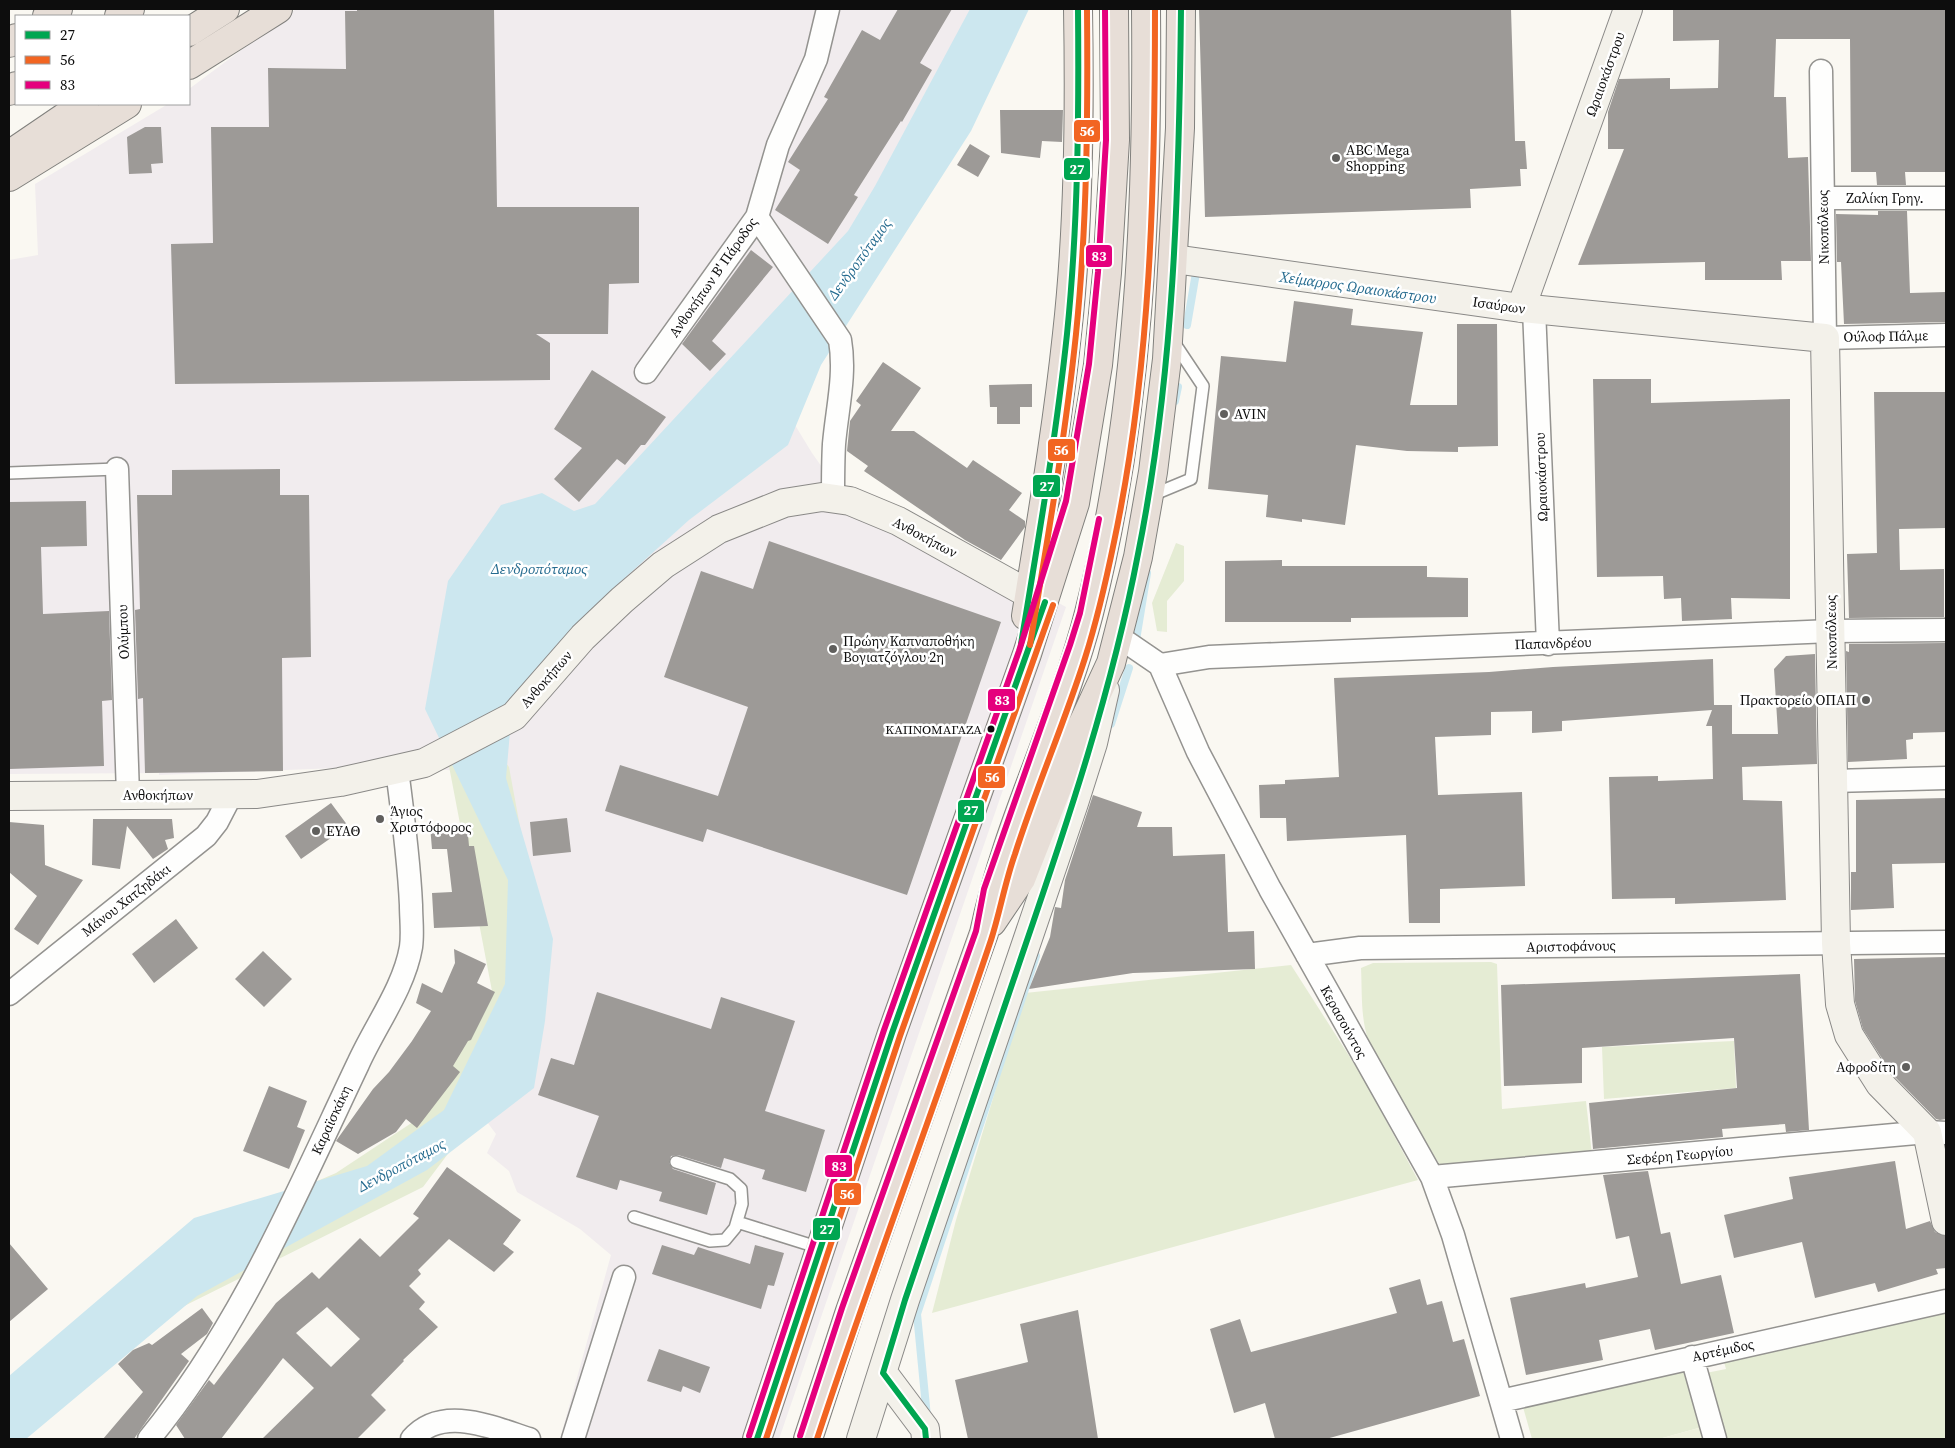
<svg xmlns="http://www.w3.org/2000/svg" width="1955" height="1448" font-family="'Source Serif 4',serif">
	<style>
		.industrial { fill: #f1ecee }
		.green { fill: #e5ecd4 }
		.pitch { fill: #eef1dd }
		.water { fill: #cce7ef }
		.lines { fill: none; stroke-linecap: round; stroke-linejoin: round }
		.stream { stroke: #cce7ef; stroke-width: 8 }
		.building { fill: #9d9a97; fill-rule: evenodd }
		.lane-casing { stroke: #949390; stroke-width: 14 }
		.street-casing { stroke: #949390; stroke-width: 25 }
		.secondary-casing { stroke: #8a8987; stroke-width: 30 }
		.highway-casing { stroke: #81807d; stroke-width: 30 }
		.lane { stroke: #fefefd; stroke-width: 11 }
		.street { stroke: #fefefd; stroke-width: 22 }
		.secondary { stroke: #f3f1ea; stroke-width: 28 }
		.highway { stroke: #e7ded7; stroke-width: 28 }
		.bus-1-casing { stroke: #fff; stroke-width: 10 }
		.bus-2-casing { stroke: #fff; stroke-width: 10 }
		.bus-3-casing { stroke: #fff; stroke-width: 10 }
		.bus-1 { stroke: #00a651; stroke-width: 6 }
		.bus-2 { stroke: #f26522; stroke-width: 6 }
		.bus-3 { stroke: #e5007d; stroke-width: 6 }
		.poi-dot { fill: #605f5d; stroke: #fff; stroke-width: 2 }
		.bus-dot { fill: #0d0d0d; stroke: #fff; stroke-width: 2 }
		.labels { text-anchor: middle; dominant-baseline: central; stroke-width: 5; stroke-linejoin: round; paint-order: stroke }
		.bus-label { font-size: 13px; fill: #0d0d0d; stroke: #fff; text-anchor: end }
		.street-label { font-size: 14px; fill: #0d0d0d; stroke: #fff }
		.poi-label { font-size: 14px; fill: #0d0d0d; stroke: #fff; text-anchor: start }
		.water-label { font-size: 15px; font-style: italic; fill: #256b8f; stroke: #fff }
		.line-badge { stroke: #fff; stroke-width: 2 }
		.badge-label { font-size: 14px; text-anchor: middle; font-weight: bold; fill: #fff }
	</style>
	<rect width="100%" height="100%" fill="#faf8f2"/>
	<path class="industrial" d="M296,9H980L951,99L761,369L812,453L829,477L1066,607L779,1439H560L611,1255L580,1229L517,1192L509,1171L487,1153L496,1134L464,1091L515,998L473,771L364,767L159,775V773L9,774V260L38,255L35,184L168,104H189V89Z"/>
	<path class="green" d="M1176,543L1184,546V581L1167,601V632L1157,631L1152,603Z
		M494,747L509,767L546,968L511,1070L423,1187L162,1317L9,1439L181,1239L336,1173L422,1116L492,991L448,761Z
		M1491,962L1497,964L1502,1109L1586,1101L1592,1155L1442,1168C1420,1132 1373,1069 1365,1028C1361,1009 1362,987 1361,968L1373,963Z
		M1291,965L1362,1076L1418,1180L932,1313L956,1220L1025,993Z
		M1734,1041L1736,1088L1604,1099L1602,1047Z
		M1946,1312V1439H1724L1706,1373L1726,1369L1724,1362Z
		M1682,1368L1702,1427L1659,1439H1532L1523,1407Z"/>
	<path class="pitch" d="M1702,1427L1705,1439H1659Z"/>
	<path class="water" d="M970,9H1029L971,131L821,365L788,445L689,520L608,593L513,697L506,778L553,939L545,1021L534,1088L427,1170L197,1296L26,1439H9V1376L194,1218L367,1166L444,1110L505,984L508,880L425,709L448,581L501,505L542,493L574,511L595,504L848,231L875,186Z"/>
	<g class="lines">
		<path class="stream" d="M1187,325L1197,267
			M1175,401L1178,387
			M1135,646L1147,573
			M1111,724L1129,668
			M927,1417L917,1314L1036,956"/>
	</g>
	<path class="building" d="M357,9H494L497,207H639V283L609,284L608,334H536L550,343V380L175,384L171,244L213,243L211,127H269L268,68L346,69L345,11H357Z
		M898,9H952L920,63L932,70L902,122L901,121L854,195L858,197L828,244L775,210L800,170L788,162L828,99L824,97L862,30L880,40Z
		M1199,9H1511L1515,141H1525L1527,169H1520L1521,186L1470,189L1471,208L1205,217Z
		M1673,9H1946V172H1905L1906,185H1877L1876,172H1851L1850,39H1776L1774,97H1786L1788,158L1808,157L1811,261H1781L1782,280H1705V262L1578,265L1624,149H1608V112L1619,79L1670,78V89L1718,88L1719,40L1673,41Z
		M1000,110H1063L1062,142L1042,141L1040,158L1001,153Z
		M145,127H161L163,163L151,164L152,173L129,174L127,137Z
		M970,144L990,156L978,177L957,165Z
		M1878,211H1907L1910,293L1946,292V322L1844,324L1841,262H1837L1836,214L1878,215Z
		M751,250L773,267L712,341L726,354L710,371L682,344Z
		M1294,301L1353,309L1351,325L1423,332L1410,405H1457V324H1497L1498,446L1458,447V452L1407,451L1356,445L1345,525L1302,519V522L1266,517L1268,495L1208,489L1221,356L1286,362Z
		M883,362L921,388L891,431H914L967,468L973,460L1022,493L1009,510L1025,521V527L1001,560L965,540L864,471L868,466L847,451L850,421L861,405L856,401Z
		M592,370L666,417L645,445H641L625,465L617,459L579,502L554,479L582,448L554,429Z
		M1593,379H1651V403L1790,399V599L1731,598L1732,619L1682,621L1681,598L1664,599L1663,576L1597,577Z
		M1032,384V407H1020V424H997V407H990L989,385Z
		M1874,392H1946V528L1899,529L1900,570L1944,569V617L1849,618L1847,554L1877,553Z
		M280,469V495H309L311,657L282,658L283,771L145,773L143,698L138,699L135,610L140,609L137,495H172V470Z
		M86,501L87,546L41,547L43,614L109,611L112,700L102,701L104,766L9,769V502Z
		M769,541L1001,622L907,895L707,829L703,842L605,811L620,765L718,796L748,707L664,677L701,571L753,589Z
		M1282,560V566H1427V577L1468,578V617L1351,618V622H1225V561Z
		M1945,643L1946,732L1913,733V739L1906,740L1907,759L1848,762L1846,651L1849,652V644Z
		M1815,654L1817,764L1742,767L1743,800L1782,801L1786,900L1675,904V898L1612,899L1609,777L1658,776V781L1713,779L1712,726H1706L1712,710L1562,721V731L1532,733V711L1491,712V735L1435,737L1438,795L1522,792L1525,886L1440,889V923H1409L1406,835L1287,841L1286,818H1260L1259,785L1285,784V780L1339,777L1334,678L1489,672L1553,667L1713,659L1714,705H1732V734H1778L1774,669L1786,656Z
		M1093,795L1142,812L1137,827H1172L1173,856L1225,854L1228,932L1254,931L1255,969L1133,973L1029,989L1050,937L1055,907L1061,908L1065,880Z
		M1946,798V863L1892,864L1894,908L1851,910V872H1856V800Z
		M331,803L348,826L301,859L285,836Z
		M567,818L571,852L533,856L530,822Z
		M93,819H172L174,838L165,840L168,849L153,859L127,826L120,869L92,865Z
		M9,822L44,825L45,865L83,880L38,945L14,929L37,896L9,872Z
		M467,824L469,846H474L488,926L434,928L432,893L452,892L447,849H432L430,826Z
		M176,919L198,948L154,983L132,954Z
		M454,949L486,964L477,983L495,992L471,1040L468,1041L453,1066L460,1072L417,1128L406,1119L396,1132L358,1154L336,1141L373,1089L389,1072L412,1041L431,1011L416,1003L422,983L442,993L455,963Z
		M263,951L292,979L264,1007L235,979Z
		M1946,957V1119L1940,1120L1936,1119L1892,1074L1863,1029L1855,1001L1854,959Z
		M1800,974L1809,1130L1786,1132L1785,1124L1722,1129L1723,1137L1593,1149L1589,1103L1737,1088L1734,1038L1582,1048V1083L1504,1086L1501,985Z
		M597,992L711,1029L721,997L795,1021L765,1111L825,1130L806,1192L762,1179L765,1170L724,1158L721,1168L678,1155L671,1156L669,1163L673,1169L716,1183L707,1215L659,1201L662,1192L620,1180L617,1190L576,1177L599,1116L538,1095L551,1058L574,1065Z
		M269,1086L307,1101L297,1127L305,1130L289,1169L243,1151Z
		M1895,1161L1906,1229L1930,1221L1935,1232L1946,1236V1268L1936,1269L1938,1274L1878,1292L1875,1283L1815,1298L1802,1242L1734,1258L1724,1215L1793,1199L1789,1177Z
		M447,1167L521,1220L503,1244L514,1252L494,1272L449,1239L418,1270L421,1274L409,1286L425,1302L419,1309L438,1327L403,1360L404,1361L371,1395L386,1410L357,1439H262L314,1388L283,1358L221,1439H185L176,1425L209,1380L214,1385L276,1303L312,1272L319,1279L360,1238L380,1257L419,1218L413,1214ZM327,1307L360,1339L331,1367L296,1333Z
		M1648,1171L1661,1234L1670,1232L1681,1284L1721,1275L1734,1333L1655,1350L1650,1329L1599,1340L1603,1360L1526,1375L1510,1298L1585,1283L1586,1288L1638,1277L1629,1236L1616,1239L1603,1175Z
		M9,1243L48,1289L9,1322Z
		M662,1245L694,1255L698,1247L750,1264L755,1245L784,1253L774,1286L768,1285L761,1309L652,1274Z
		M1420,1279L1427,1305L1442,1301L1453,1342L1464,1339L1480,1396L1326,1439H1275L1265,1403L1234,1413L1210,1329L1240,1319L1251,1352L1397,1313L1389,1288Z
		M202,1308L213,1323L207,1334L181,1354L189,1361L136,1436L134,1439H103L143,1392L118,1364L133,1350L149,1343L152,1345Z
		M1078,1310L1098,1439H968L955,1380L1028,1362L1020,1324Z
		M659,1349L710,1367L700,1393L683,1386L681,1392L647,1381Z"/>
	<g class="lines">
		<defs>
			<path id="lane" d="M9,473L117,469
				M1150,496L1191,479L1203,386L1173,341
				M634,1217L710,1241L725,1240L735,1228L742,1204L741,1189L730,1179L676,1162
				M737,1222L820,1248"/>
			<path id="street" d="M1821,71L1825,338L1946,335
				M1823,198H1946
				M757,217L840,340C846,375 837,409 834,444C833,462 833,480 833,498
				M1534,309L1548,644
				M646,372L757,217L778,145L816,59L828,9
				M117,469L128,795
				M1119,637L1160,665L1198,752L1270,889L1432,1177L1453,1235L1512,1439
				M1160,665L1209,657L1831,631L1946,630
				M1833,781L1946,778
				M1307,955L1360,948L1946,942
				M9,994L206,836L217,822L231,795
				M1432,1177L1927,1132L1946,1133
				M1692,1357L1715,1439
				M1501,1401L1946,1301
				M149,1439C240,1329 297,1192 358,1064C375,1026 404,988 411,947C413,933 411,919 411,905C409,860 403,815 397,770
				M412,1439C442,1404 494,1428 529,1439
				M573,1439L624,1277"/>
			<path id="secondary" d="M1174,259L1521,308L1825,338L1836,943L1840,1004L1849,1035L1880,1084L1927,1132L1946,1221
				M1521,308L1628,9
				M9,796L257,794L340,782L424,763L514,716L583,637L622,600L663,565L719,529L784,503L822,497L850,501L898,521L1029,594
				M883,1373L925,1429L926,1439
				M861,1439L905,1300L1074,803L1093,743L1105,690"/>
			<path id="highway" d="M47,16L58,9
				M119,16L130,9
				M189,32L225,9
				M9,43L16,38
				M189,65L278,9
				M9,91L16,86
				M9,155L84,104
				M9,177L127,104
				M1026,616C1041,522 1057,429 1067,334C1079,227 1080,117 1078,9
				M992,922L1021,879L1080,730L1111,663L1138,557L1153,472L1167,359L1180,128L1181,9
				M757,1439L892,1033L1027,654L1075,503L1098,365L1107,273L1115,140L1114,9
				M808,1439L850,1311L984,933C1007,823 1061,722 1089,613C1139,416 1148,210 1146,9"/>
		</defs>
		<use href="#lane" class="lane-casing"/>
		<use href="#street" class="street-casing"/>
		<use href="#secondary" class="secondary-casing"/>
		<use href="#highway" class="highway-casing"/>
		<use href="#lane" class="lane"/>
		<use href="#street" class="street"/>
		<use href="#secondary" class="secondary"/>
		<use href="#highway" class="highway"/>
		<defs>
			<path id="bus-1" d="M1021,644C1038,541 1056,438 1067,334C1078,226 1079,117 1078,9
				M757,1439L892,1033L1045,602
				M926,1439L925,1429L883,1373L905,1300C944,1184 984,1068 1023,952C1068,821 1112,690 1138,554C1174,375 1179,191 1181,9"/>
			<path id="bus-2" d="M1030,645C1047,542 1065,439 1076,334C1087,226 1088,118 1087,9
				M766,1439L900,1036L1053,605
				M817,1439C872,1272 935,1107 991,940C1000,912 1005,882 1015,854C1036,788 1064,724 1085,658C1097,620 1106,581 1114,542C1151,367 1155,187 1155,9"/>
			<path id="bus-3" d="M749,1436L884,1030L1019,651L1066,501L1089,364L1098,272L1106,140L1105,9
				M800,1436L842,1308L976,931L984,889L1070,645L1080,613L1099,519"/>
		</defs>
		<use href="#bus-1" class="bus-1-casing"/>
		<use href="#bus-2" class="bus-2-casing"/>
		<use href="#bus-3" class="bus-3-casing"/>
		<use href="#bus-1" class="bus-1"/>
		<use href="#bus-2" class="bus-2"/>
		<use href="#bus-3" class="bus-3"/>
	</g>
	<g class="poi-dot">
		<circle cx="1336" cy="158" r="5"/>
		<circle cx="1224" cy="414" r="5"/>
		<circle cx="833" cy="649" r="5"/>
		<circle cx="1866" cy="700" r="5"/>
		<circle cx="380" cy="819" r="5"/>
		<circle cx="316" cy="831" r="5"/>
		<circle cx="1906" cy="1067" r="5"/>
	</g>
	<circle class="bus-dot" cx="991" cy="729" r="4.5"/>
	<g class="labels">
		<g class="bus-label">
			<text x="982" y="729">ΚΑΠΝΟΜΑΓΑΖΑ</text>
		</g>
		<g class="street-label">
			<text transform="translate(1605 74) rotate(-70)">Ωραιοκάστρου</text>
			<text x="1885" y="198">Ζαλίκη Γρηγ.</text>
			<text transform="translate(1823 227) rotate(-91)">Νικοπόλεως</text>
			<text transform="translate(713 277) rotate(-55)">Ανθοκήπων Β' Πάροδος</text>
			<text transform="translate(1499 305) rotate(8)">Ισαύρων</text>
			<text transform="translate(1886 336) rotate(-1)">Ούλοφ Πάλμε</text>
			<text transform="translate(1541 477) rotate(-92)">Ωραιοκάστρου</text>
			<text transform="translate(925 537) rotate(28)">Ανθοκήπων</text>
			<text transform="translate(123 632) rotate(-92)">Ολύμπου</text>
			<text transform="translate(1831 632) rotate(-91)">Νικοπόλεως</text>
			<text transform="translate(1553 643) rotate(-2)">Παπανδρέου</text>
			<text transform="translate(546 679) rotate(-49)">Ανθοκήπων</text>
			<text x="158" y="795">Ανθοκήπων</text>
			<text transform="translate(126 900) rotate(-38)">Μάνου Χατζηδάκι</text>
			<text transform="translate(1571 946) rotate(-1)">Αριστοφάνoυς</text>
			<text transform="translate(1344 1022) rotate(61)">Κερασούντος</text>
			<text transform="translate(331 1120) rotate(-65)">Καραϊσκάκη</text>
			<text transform="translate(1680 1155) rotate(-5)">Σεφέρη Γεωργίου</text>
			<text transform="translate(1723 1350) rotate(-12)">Αρτέμιδος</text>
		</g>
		<g class="poi-label">
			<text x="1346" y="150">ABC Mega<tspan x="1346" dy="16">Shopping</tspan></text>
			<text x="1234" y="414">AVIN</text>
			<text x="843" y="641">Πρώην Καπναποθήκη<tspan x="843" dy="16">Βογιατζόγλου 2η</tspan></text>
			<text x="1856" y="700" text-anchor="end">Πρακτορείο ΟΠΑΠ</text>
			<text x="390" y="811">Άγιος<tspan x="390" dy="16">Χριστόφορος</tspan></text>
			<text x="326" y="831">ΕΥΑΘ</text>
			<text x="1896" y="1067" text-anchor="end">Αφροδίτη</text>
		</g>
		<g class="water-label">
			<text transform="translate(859 259) rotate(-54)">Δενδροπόταμος</text>
			<text transform="translate(1358 287) rotate(8)">Χείμαρρος Ωραιοκάστρου</text>
			<text x="539" y="568">Δενδροπόταμος</text>
			<text transform="translate(401 1165) rotate(-28)">Δενδροπόταμος</text>
		</g>
	</g>
	<g class="line-badge">
		<rect x="1073" y="119" width="28" height="24" rx="5" fill="#f26522"/>
		<rect x="1063" y="157" width="28" height="24" rx="5" fill="#00a651"/>
		<rect x="1085" y="244" width="28" height="24" rx="5" fill="#e5007d"/>
		<rect x="1047" y="438" width="29" height="24" rx="5" fill="#f26522"/>
		<rect x="1032" y="474" width="29" height="24" rx="5" fill="#00a651"/>
		<rect x="987" y="688" width="29" height="24" rx="5" fill="#e5007d"/>
		<rect x="977" y="765" width="29" height="24" rx="5" fill="#f26522"/>
		<rect x="957" y="799" width="28" height="24" rx="5" fill="#00a651"/>
		<rect x="824" y="1154" width="29" height="24" rx="5" fill="#e5007d"/>
		<rect x="833" y="1182" width="29" height="24" rx="5" fill="#f26522"/>
		<rect x="812" y="1217" width="29" height="24" rx="5" fill="#00a651"/>
	</g>
	<g class="badge-label">
		<text x="1087" y="136">56</text>
		<text x="1077" y="174">27</text>
		<text x="1099" y="261">83</text>
		<text x="1061" y="455">56</text>
		<text x="1047" y="491">27</text>
		<text x="1002" y="705">83</text>
		<text x="992" y="782">56</text>
		<text x="971" y="815">27</text>
		<text x="839" y="1171">83</text>
		<text x="847" y="1199">56</text>
		<text x="827" y="1234">27</text>
	</g>
	<rect width="1955" height="1448" fill="none" stroke="#0d0d0d" stroke-width="20"/>
	<rect x="15" y="15" width="175" height="90" fill="#ffffff" stroke="#9e9e9e"/>
	<rect x="25" y="31" width="25" height="8" fill="#00a651" stroke="#9e9e9e"/>
	<text x="60" y="40" font-size="15" fill="#0d0d0d">27</text>
	<rect x="25" y="56" width="25" height="8" fill="#f26522" stroke="#9e9e9e"/>
	<text x="60" y="65" font-size="15" fill="#0d0d0d">56</text>
	<rect x="25" y="81" width="25" height="8" fill="#e5007d" stroke="#9e9e9e"/>
	<text x="60" y="90" font-size="15" fill="#0d0d0d">83</text>
</svg>
